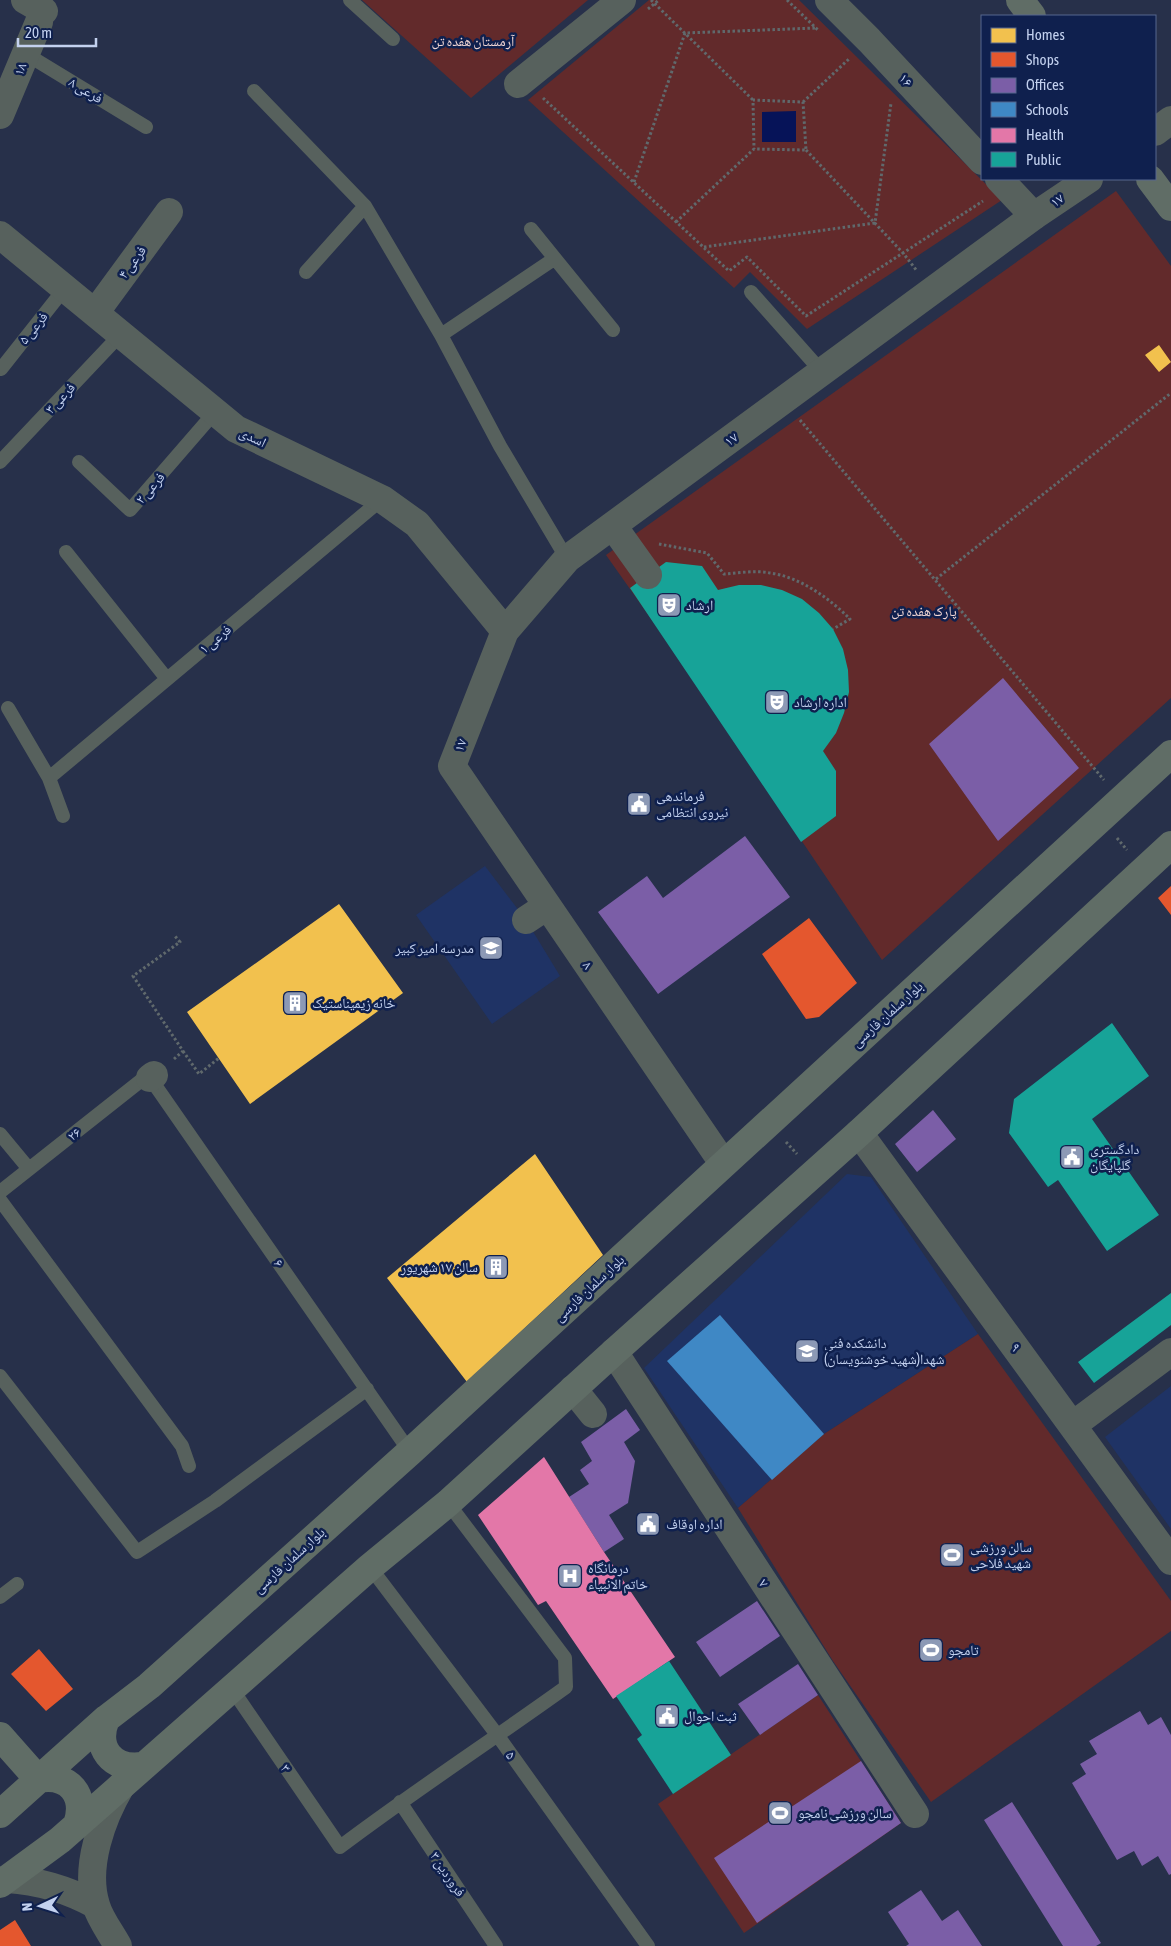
<svg xmlns="http://www.w3.org/2000/svg" width="1171" height="1946" font-family="'Asap Condensed','Noto Naskh Arabic',sans-serif">
	<style>
		.built { fill: #1f3365 }
		.green { fill: #622a2b }
		.water { fill: #061358 }
		.homes { fill: #f2c14e }
		.shops { fill: #e4572e }
		.offices { fill: #7b5ea7 }
		.schools { fill: #3f88c5 }
		.health { fill: #e377a8 }
		.public { fill: #17a398 }
		.lines { fill: none; stroke-linecap: round; stroke-linejoin: round }
		.path { stroke: #60696c; stroke-width: 3; stroke-dasharray: 2.5 2.5; stroke-linecap: butt }
		.service { stroke: #57615d; stroke-width: 14 }
		.minor { stroke: #57615d; stroke-width: 28 }
		.tertiary { stroke: #57615d; stroke-width: 28 }
		.secondary { stroke: #606d66; stroke-width: 28 }
		.labels { text-anchor: middle; dominant-baseline: central; stroke-width: 5; stroke-linejoin: round; paint-order: stroke }
		.park-label { font-size: 14px; fill: #f2d6d3; stroke: #0f204e }
		.street-label { font-size: 14px; fill: #c3d1ef; stroke: #0f204e }
		.poi-label { font-size: 14px; fill: #c3d1ef; stroke: #0f204e; text-anchor: start }
	</style>
	<rect width="100%" height="100%" fill="#27304a"/>
	<path class="built" d="M485,866L526,920L560,976L492,1024L416,915Z
		M847,1174L871,1177L978,1334L824,1434L738,1508L644,1368Z
		M1171,1386V1529L1105,1437Z"/>
	<path class="green" d="M362,0H588L471,98Z
		M649,0H799L1002,200L807,329L750,272L734,288L528,100Z
		M1116,191L1171,266V698L882,960L671,647L606,555Z
		M978,1334L1171,1601V1631L931,1802L833,1661L738,1508L824,1434Z
		M818,1695L901,1823L744,1933L658,1804Z"/>
	<path class="water" d="M796,111V142H762V112Z"/>
	<path class="homes" d="M1159,345L1171,362L1159,372L1145,355Z
		M339,904L403,993L250,1104L187,1012Z
		M535,1154L603,1255L467,1382L387,1278Z"/>
	<path class="shops" d="M1171,886V915L1158,898Z
		M809,918L857,983L819,1017L806,1019L762,954Z
		M39,1649L73,1689L46,1711L11,1674Z
		M15,1920L31,1946H0V1930Z"/>
	<path class="offices" d="M1003,678L1079,768L998,841L929,744Z
		M745,836L790,897L658,994L598,912L647,876L663,898Z
		M933,1110L956,1139L917,1172L895,1144Z
		M626,1409L640,1430L624,1442L635,1461L628,1503L609,1515L624,1539L604,1552L569,1497L589,1484L580,1470L592,1461L581,1442Z
		M757,1601L780,1636L720,1677L696,1642Z
		M798,1664L818,1695L760,1735L738,1704Z
		M1140,1711L1148,1725L1161,1717L1171,1735V1874L1169,1875L1158,1856L1142,1866L1134,1851L1117,1860L1072,1783L1086,1774L1080,1764L1097,1754L1089,1741Z
		M861,1761L901,1823L757,1923L714,1858Z
		M1012,1802L1101,1943L1096,1946H1063L984,1820Z
		M921,1890L942,1921L958,1910L982,1946H906L909,1944L888,1912Z"/>
	<path class="schools" d="M720,1315L824,1434L772,1480L667,1361Z"/>
	<path class="health" d="M544,1457L604,1552L675,1657L613,1699L546,1601L538,1605L478,1515Z"/>
	<path class="public" d="M666,562L702,566L718,590L739,585H761L782,590L802,599L819,613L833,629L843,649L848,670L849,692L844,713L836,733L823,751L836,771V816L801,842L630,588Z
		M1112,1023L1149,1076L1092,1119L1159,1215L1107,1251L1058,1180L1048,1187L1009,1133L1014,1099Z
		M1171,1293V1325L1094,1383L1078,1362Z
		M669,1661L731,1755L673,1794L637,1739L642,1735L616,1696Z"/>
	<g class="lines">
		<path class="path" d="M651,0L753,100
			M787,0L819,31
			M648,9L659,0
			M543,98L729,271L747,257L806,316L983,201
			M803,102L850,58
			M806,150L903,253L917,271
			M634,182L685,33L816,28
			M676,222L754,149L806,150L803,102L753,100L754,149
			M704,247L875,223L891,103
			M800,420L1104,780
			M659,544L707,553L724,574C739,573 756,570 770,573C800,577 829,598 850,619L833,629
			M936,579L1171,393
			M1117,838L1127,850
			M183,1051L199,1074L219,1058
			M174,1059L183,1051L133,976L180,942L174,935
			M786,1142L797,1154"/>
		<path class="service" d="M350,0L393,39
			M26,54L146,127
			M254,91L365,206L441,335L500,446L567,559
			M531,229L613,330
			M306,272L365,206
			M751,292L822,372
			M441,335L554,259
			M1,369L65,288
			M0,462L121,334
			M79,462L130,510L215,412
			M66,552L167,679
			M8,708L49,778L63,816
			M49,778L382,499
			M0,1134L29,1169
			M0,1192L148,1075L410,1452
			M0,1200L182,1446L189,1466
			M0,1376L137,1552L215,1501L367,1389
			M370,1567L498,1736L648,1946
			M0,1597L17,1584
			M232,1689L340,1847C414,1791 491,1741 566,1687L565,1658L448,1503
			M400,1802L496,1946"/>
		<path class="minor" d="M25,0L44,11
			M829,0L869,40L982,161
			M518,84L622,0
			M0,115L39,22
			M1155,132L1171,120
			M999,179L1034,216
			M0,235L236,429L382,499L417,524L505,631
			M95,313L169,212
			M613,526L648,575
			M526,920L547,906
			M150,1078L154,1075
			M859,1133L1171,1561
			M723,1163L452,766L505,631L567,559L1034,216L1089,179
			M614,1352L915,1814
			M573,1389L593,1414
			M1073,1425L1171,1352"/>
		<path class="tertiary" d="M7,1879C40,1881 67,1889 96,1905
			M118,1946C111,1933 100,1919 96,1905C84,1867 102,1818 121,1786"/>
		<path class="secondary" d="M1020,0L1032,16
			M1150,179L1171,207
			M106,1719C94,1748 112,1770 142,1766
			M0,1736L38,1779C69,1773 87,1795 77,1825
			M0,1814L106,1719L149,1686L410,1452L1171,754
			M0,1884L60,1840L370,1567L448,1503L614,1352L859,1133L1171,845"/>
	</g>
	<defs>
		<symbol id="theatre-square" viewBox="-11 -11 22 22"><rect x="-9" y="-9" width="18" height="18" rx="4" fill="#8c99b5" stroke="#0f204e"/><path d="M-5-5.5Q0-4 5-5.5V0Q5 5 0 6Q-5 5-5 0ZM-3.3-2.5H-1v1.5H-3.3ZM1-2.5H3.3v1.5H1ZM-2.8 1Q0 5.5 2.8 1Z" fill="#fff"/></symbol>
		<symbol id="civic-square" viewBox="-11 -11 22 22"><rect x="-9" y="-9" width="18" height="18" rx="4" fill="#8c99b5" stroke="#0f204e"/><path d="M-.6-6.5H3V-4.5H.6V-3L4-1V1h2V6H-6V1h2V-1L-.6-3ZM-1.2 2.5V6h2.4V2.5Z" fill="#fff"/></symbol>
		<symbol id="school-square" viewBox="-11 -11 22 22"><rect x="-9" y="-9" width="18" height="18" rx="4" fill="#8c99b5" stroke="#0f204e"/><path d="M0-5L7-2L0 1L-7-2ZM-4 1L0 2.5L4 1V4Q0 6-4 4Z" fill="#fff"/></symbol>
		<symbol id="building-square" viewBox="-11 -11 22 22"><rect x="-9" y="-9" width="18" height="18" rx="4" fill="#8c99b5" stroke="#0f204e"/><path d="M-4-6H4V6H1V3H-1V6H-4ZM-2.5-4.3h1.7v1.8h-1.7ZM.8-4.3h1.7v1.8H.8ZM-2.5-1h1.7V.8h-1.7ZM.8-1h1.7V.8H.8Z" fill="#fff"/></symbol>
		<symbol id="university-square" viewBox="-11 -11 22 22"><rect x="-9" y="-9" width="18" height="18" rx="4" fill="#8c99b5" stroke="#0f204e"/><path d="M0-5L7-2L0 1L-7-2ZM-4 1L0 2.5L4 1V4Q0 6-4 4Z" fill="#fff"/></symbol>
		<symbol id="stadium-square" viewBox="-11 -11 22 22"><rect x="-9" y="-9" width="18" height="18" rx="4" fill="#8c99b5" stroke="#0f204e"/><path d="M0-5a6.5 5 0 1 0 0 10a6.5 5 0 1 0 0-10ZM-3.5-1.8h7v3.6h-7Z" fill="#fff"/></symbol>
		<symbol id="hospital-square" viewBox="-11 -11 22 22"><rect x="-9" y="-9" width="18" height="18" rx="4" fill="#8c99b5" stroke="#0f204e"/><path d="M-5-5h3v3.5h4V-5h3V5h-3V1.5h-4V5h-3Z" fill="#fff"/></symbol>
	</defs>
	<g fill-rule="evenodd">
		<use href="#theatre-square" x="655" y="591" width="28" height="28"/>
		<use href="#theatre-square" x="763" y="688" width="28" height="28"/>
		<use href="#civic-square" x="625" y="790" width="28" height="28"/>
		<use href="#school-square" x="477" y="934" width="28" height="28"/>
		<use href="#building-square" x="281" y="989" width="28" height="28"/>
		<use href="#civic-square" x="1058" y="1143" width="28" height="28"/>
		<use href="#building-square" x="482" y="1253" width="28" height="28"/>
		<use href="#university-square" x="793" y="1337" width="28" height="28"/>
		<use href="#civic-square" x="634" y="1510" width="28" height="28"/>
		<use href="#stadium-square" x="938" y="1541" width="28" height="28"/>
		<use href="#hospital-square" x="556" y="1562" width="28" height="28"/>
		<use href="#stadium-square" x="917" y="1636" width="28" height="28"/>
		<use href="#civic-square" x="653" y="1702" width="28" height="28"/>
		<use href="#stadium-square" x="766" y="1799" width="28" height="28"/>
	</g>
	<g class="labels">
		<g class="park-label">
			<text x="473" y="41">آرمستان هفده تن</text>
			<text x="924" y="611">پارک هفده تن</text>
		</g>
		<g class="street-label">
			<text transform="translate(20 69) rotate(-67)">۱۸</text>
			<text transform="translate(906 80) rotate(47)">۱۶</text>
			<text transform="translate(86 90) rotate(31)">فرعی ۸</text>
			<text transform="translate(1057 200) rotate(-35)">۱۷</text>
			<text transform="translate(132 262) rotate(-54)">فرعی ۴</text>
			<text transform="translate(33 328) rotate(-51)">فرعی ۵</text>
			<text transform="translate(60 398) rotate(-47)">فرعی ۳</text>
			<text transform="translate(253 437) rotate(26)">اسدی</text>
			<text transform="translate(731 439) rotate(-36)">۱۷</text>
			<text transform="translate(150 488) rotate(-49)">فرعی ۲</text>
			<text transform="translate(215 639) rotate(-40)">فرعی ۱</text>
			<text transform="translate(460 745) rotate(-69)">۱۷</text>
			<text transform="translate(588 965) rotate(56)">۸</text>
			<text transform="translate(887 1014) rotate(-42)">بلوار سلمان فارسی</text>
			<text transform="translate(74 1134) rotate(-38)">۲۶</text>
			<text transform="translate(279 1263) rotate(55)">۶</text>
			<text transform="translate(589 1288) rotate(-43)">بلوار سلمان فارسی</text>
			<text transform="translate(1016 1347) rotate(54)">۹</text>
			<text transform="translate(289 1560) rotate(-42)">بلوار سلمان فارسی</text>
			<text transform="translate(764 1583) rotate(57)">۷</text>
			<text transform="translate(511 1755) rotate(54)">۵</text>
			<text transform="translate(286 1768) rotate(56)">۳</text>
			<text transform="translate(448 1874) rotate(56)">فروردین ۳</text>
		</g>
		<g class="poi-label">
			<text x="686" y="605">ارشاد</text>
			<text x="794" y="702">اداره ارشاد</text>
			<text x="656" y="796">فرماندهی<tspan x="656" dy="16">نیروی انتظامی</tspan></text>
			<text x="474" y="948" text-anchor="end">مدرسه امیر کبیر</text>
			<text x="312" y="1003">خانه زیمیناستیک</text>
			<text x="1090" y="1149">دادگستری<tspan x="1090" dy="16">گلپایگان</tspan></text>
			<text x="478" y="1267" text-anchor="end">سالن ۱۷ شهریور</text>
			<text x="824" y="1343">دانشکده فنی<tspan x="824" dy="16">شهدا(شهید خوشنویسان)</tspan></text>
			<text x="666" y="1524">اداره اوقاف</text>
			<text x="970" y="1547">سالن ورزشی<tspan x="970" dy="16">شهید فلاحی</tspan></text>
			<text x="588" y="1568">درمانگاه<tspan x="588" dy="16">خاتم الانبیاء</tspan></text>
			<text x="948" y="1650">تامجو</text>
			<text x="684" y="1716">ثبت احوال</text>
			<text x="798" y="1813">سالن ورزشی نامجو</text>
		</g>
	</g>
	<rect x="981" y="15" width="175" height="165" fill="#0f204e" stroke="#57678e"/>
	<rect x="991" y="28" width="25" height="15" fill="#f2c14e" stroke="#57678e"/>
	<text x="1026" y="40" font-size="15" fill="#c3d1ef">Homes</text>
	<rect x="991" y="52" width="25" height="15" fill="#e4572e" stroke="#57678e"/>
	<text x="1026" y="65" font-size="15" fill="#c3d1ef">Shops</text>
	<rect x="991" y="78" width="25" height="15" fill="#7b5ea7" stroke="#57678e"/>
	<text x="1026" y="90" font-size="15" fill="#c3d1ef">Offices</text>
	<rect x="991" y="102" width="25" height="15" fill="#3f88c5" stroke="#57678e"/>
	<text x="1026" y="115" font-size="15" fill="#c3d1ef">Schools</text>
	<rect x="991" y="128" width="25" height="15" fill="#e377a8" stroke="#57678e"/>
	<text x="1026" y="140" font-size="15" fill="#c3d1ef">Health</text>
	<rect x="991" y="152" width="25" height="15" fill="#17a398" stroke="#57678e"/>
	<text x="1026" y="165" font-size="15" fill="#c3d1ef">Public</text>
	<g transform="translate(40 1906) rotate(266)" stroke="#0f204e" stroke-width="4" paint-order="stroke">
	<path d="M0-4L9 19L0 12L-9 19Z" fill="#c3d1ef"/>
	<text y="-8" font-size="14" font-weight="bold" text-anchor="middle" fill="#c3d1ef">N</text>
	</g>
	<path d="M18 38v8h78v-8" fill="none" stroke="#c3d1ef" stroke-width="2.5"/>
	<text x="25" y="38" font-size="15" fill="#c3d1ef" stroke="#0f204e" stroke-width="4" paint-order="stroke">20 m</text>
</svg>
